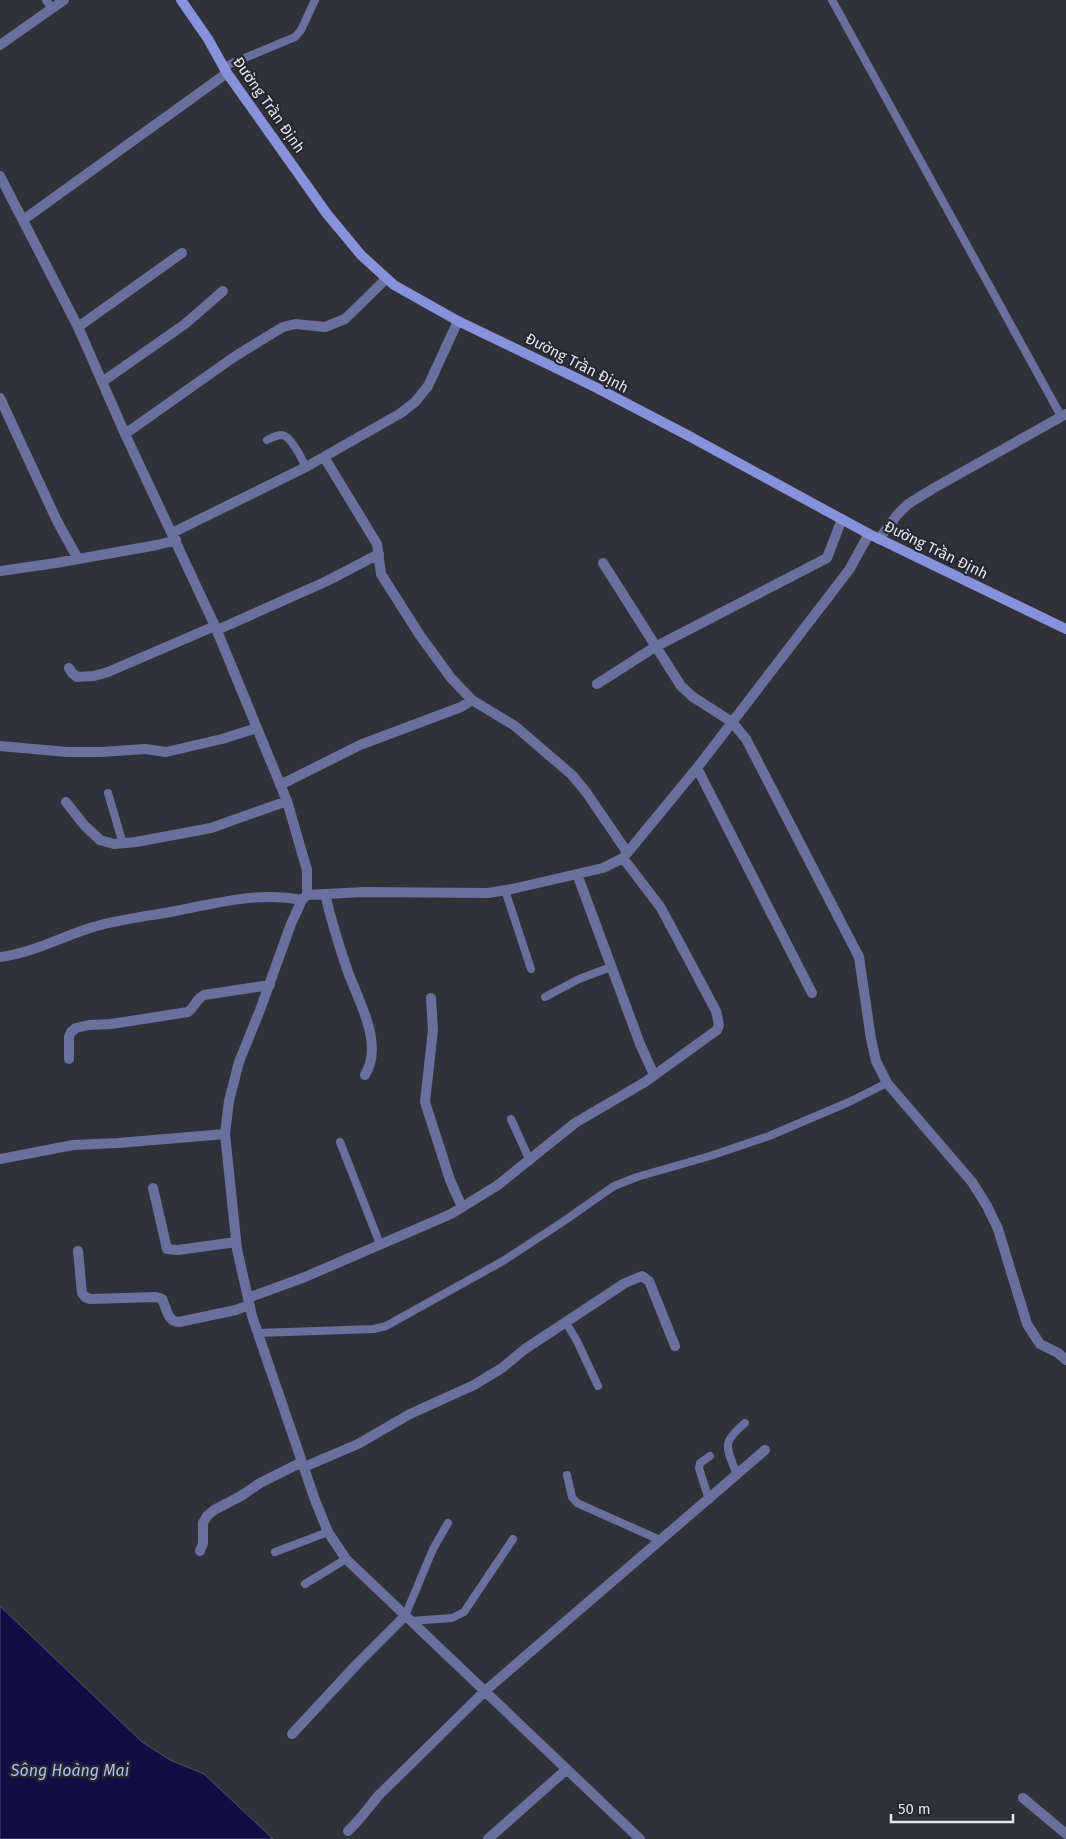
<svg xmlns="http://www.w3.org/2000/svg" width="1066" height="1839" font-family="'Fira Sans',sans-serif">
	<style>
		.water { fill: #120d45; stroke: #514e76 }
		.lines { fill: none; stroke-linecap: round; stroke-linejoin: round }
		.service { stroke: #6a709e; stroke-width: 8 }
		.minor { stroke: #6a709e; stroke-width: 10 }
		.secondary { stroke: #8891db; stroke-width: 10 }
		.labels { text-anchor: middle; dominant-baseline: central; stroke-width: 4.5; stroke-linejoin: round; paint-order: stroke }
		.street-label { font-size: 15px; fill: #e3e4e8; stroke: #27282f }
		.water-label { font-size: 16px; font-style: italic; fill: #b3bbf2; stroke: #27282f }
	</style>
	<rect width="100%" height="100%" fill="#313239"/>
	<path class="water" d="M0,1606L142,1742L170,1760L204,1774L273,1839H0Z"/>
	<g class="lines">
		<path class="service" d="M46,0L52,9
			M832,0L1061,416
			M223,67L295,37L301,30L315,0
			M267,440C271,438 277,435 282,435C291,436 302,459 306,467
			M108,793L123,844
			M505,890L531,969
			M545,997L579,979L611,967
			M511,1119L530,1161
			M340,1142L380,1244
			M566,1323L576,1339L598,1386
			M258,1333L374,1329L386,1326L503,1261L564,1221L614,1186L637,1177L710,1156L769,1136L849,1102L887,1083
			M567,1475L572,1497L577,1503L660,1540
			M737,1475C727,1447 720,1444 745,1423
			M709,1500L699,1468L700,1463L710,1456
			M275,1552L328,1532
			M305,1584L346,1559
			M405,1616L433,1549L448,1523
			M411,1621L452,1618L464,1612L513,1539"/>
		<path class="minor" d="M0,45L64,0
			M0,176L78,327L125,434L215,626L287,801L307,870V895L302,900L291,924L260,1010L239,1062L229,1101L225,1134L237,1249L252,1316L315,1500L328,1532L346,1559L640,1839
			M23,220L227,73
			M78,327L182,253
			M102,382L185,324L223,291
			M0,398L57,521L78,559
			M125,434L234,357L273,333L283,327L295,324L325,327L345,319L386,279
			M324,457L377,544L381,574L419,634L451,678L472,700L515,726L572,775L586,792L627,852
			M172,533L306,467L401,413L415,402L428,386L458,321
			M879,539L897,515L908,504L934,488L1066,414
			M603,563L681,686L693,697L732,722L746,739L859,957L871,1039L876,1061L887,1083L972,1182L987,1206L998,1229L1027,1324L1040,1344L1058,1353L1066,1360
			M0,571L56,563L157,545L176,540
			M217,630L325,582L379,554
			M69,668L72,673L77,677L94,676L108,672L215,626
			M597,684L655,647L827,558L842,519
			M0,746L67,752H101L145,749L166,752L222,739L257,728
			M697,768L812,993
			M280,785L360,745L461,707L472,700
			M66,802L84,825L100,840L114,844L136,842L211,828L287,801
			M577,874L640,1044L654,1075
			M325,894C331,920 339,946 348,972C359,1002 384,1044 365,1075
			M307,895L364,892L488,893L512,889L603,868L623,858L697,768L849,570L869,534
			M0,957C31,953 57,939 87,929C114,920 142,917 170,912C214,904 257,891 302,900
			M431,998L433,1030L425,1102L450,1180L462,1207
			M69,1059V1037L71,1032L76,1028L89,1025L111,1024L188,1012C195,1007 196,999 204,995L270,985
			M0,1159L73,1145L118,1143L225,1134
			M153,1188L167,1249L178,1250L236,1242
			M78,1251L82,1293L85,1297L90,1299L156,1297L162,1299C167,1308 167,1322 179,1322L236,1310L249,1305
			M248,1298L305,1277L451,1214L498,1185L575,1123L645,1082L717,1030L719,1025L716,1011L661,908L623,858
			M304,1467L358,1444L410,1414L474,1385L502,1368L525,1349L625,1283L642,1276L649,1281L675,1346
			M200,1551L203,1543V1523L207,1516L214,1510L241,1496L260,1483L302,1462
			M292,1734L358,1663L405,1616
			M1023,1798L1066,1834
			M348,1831C360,1820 368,1808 379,1795L485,1691L765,1450
			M488,1839L567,1769"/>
		<path class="secondary" d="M181,0L208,39L227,73L327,214L361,255L394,285L458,321L593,386L689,436L869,534L1066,629"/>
	</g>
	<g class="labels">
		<g class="street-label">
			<text transform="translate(269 105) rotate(55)">Đường Trần Định</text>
			<text transform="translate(577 363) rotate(27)">Đường Trần Định</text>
			<text transform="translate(936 550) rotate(26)">Đường Trần Định</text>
		</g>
		<g class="water-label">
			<text x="70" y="1770">Sông Hoàng Mai</text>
		</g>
	</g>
	<path d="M891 1814v8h122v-8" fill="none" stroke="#e3e4e8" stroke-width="2.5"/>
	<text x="898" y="1814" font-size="15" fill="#e3e4e8" stroke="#27282f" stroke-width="4" paint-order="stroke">50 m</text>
</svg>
